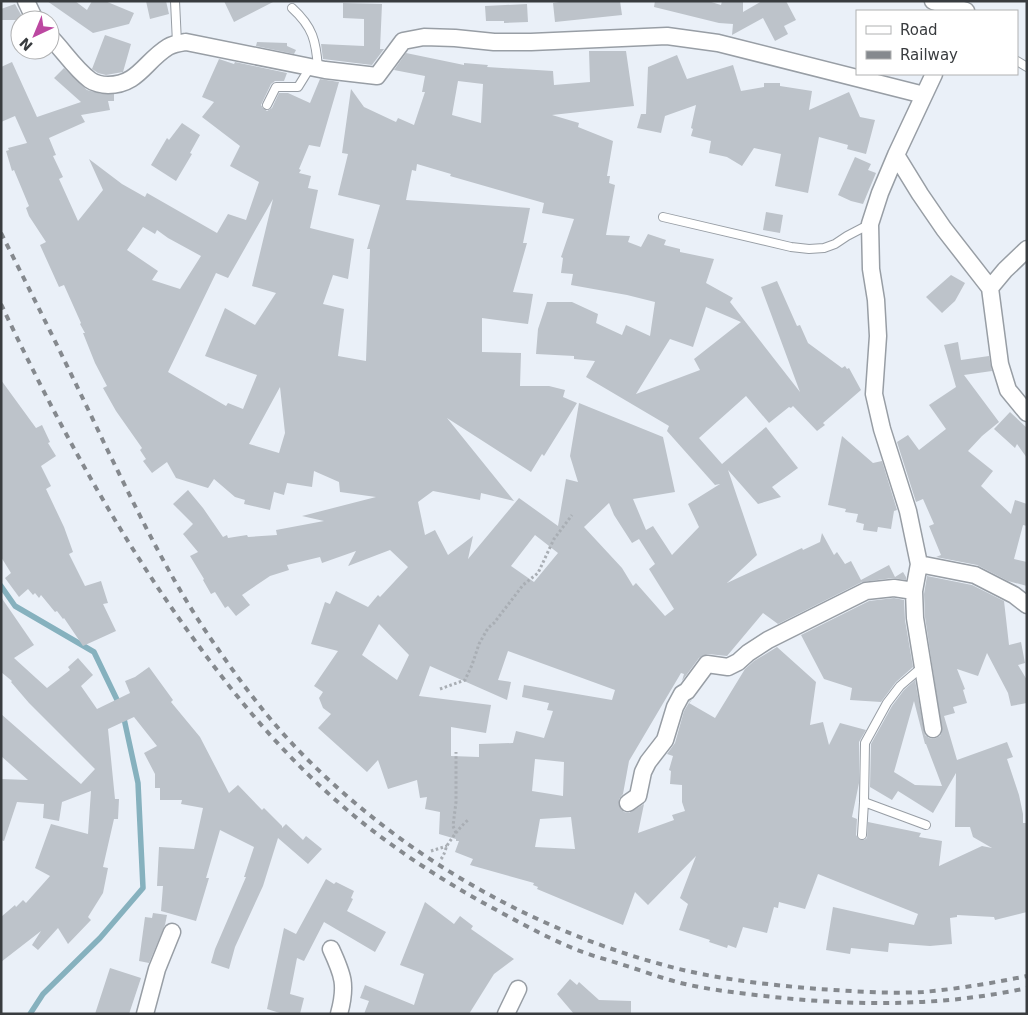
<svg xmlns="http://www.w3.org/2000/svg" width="1028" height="1015" font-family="'DejaVu Sans',sans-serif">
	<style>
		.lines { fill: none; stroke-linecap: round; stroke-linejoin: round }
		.stream { stroke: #86b1be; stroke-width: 5.5 }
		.building { fill: #bdc3ca; fill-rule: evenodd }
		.lane-casing { stroke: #989ea5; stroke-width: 10 }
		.street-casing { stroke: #989ea5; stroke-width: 19 }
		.path { stroke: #a9aeb4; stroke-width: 3; stroke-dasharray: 2.5 2.5; stroke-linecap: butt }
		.lane { stroke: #fff; stroke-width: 8 }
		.street { stroke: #fff; stroke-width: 16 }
		.rail { stroke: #85898e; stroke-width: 4; stroke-dasharray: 6 6; stroke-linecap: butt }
	</style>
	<rect width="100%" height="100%" fill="#eaf0f8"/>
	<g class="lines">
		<path class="stream" d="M1,586L15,606L94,652L120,706
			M30,1014L43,994L100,938L143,888L138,783L123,714"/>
	</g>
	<path class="building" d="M47,1H75L87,10L92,1H105L134,13L129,24L93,33Z
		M146,1H166L169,14L150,19Z
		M224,1H275L234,22Z
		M565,1H620L622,15L555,22L553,3Z
		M655,1H708L721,5L722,1H743V12L762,1H786L796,20L784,26L788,34L775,41L763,18L732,35L733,24L719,23L654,7Z
		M343,3L382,4L380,49H384L372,65L323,59L321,44L364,46V19L343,18Z
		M15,4L24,20H1V9Z
		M527,4L528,22L504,23V21H486L485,6Z
		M105,35L131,44L123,72L106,75L98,73L92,69Z
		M257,42L287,43V46L296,50L294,54L256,46Z
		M589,51H626L634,106L552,115L579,123L578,127L613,141L607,176H610L609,183L615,185L606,235L630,236L628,242L641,247L648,234L666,240L664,245L680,249V252L714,259L706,283L733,298L730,302L800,392L761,287L777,281L797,326L800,325L808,343L842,368L845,366L847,369L849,368L861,390L823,423L825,425L817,431L793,406L791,408L789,407L769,423L746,396L699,438L722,464L766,427L798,468L772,487L781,497L758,504L728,470L757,555L727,583L802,548L803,550L820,542L822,533L834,555L837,552L845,564L851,561L861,580L889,565L895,577L903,572L906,577V580L893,578L862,582L778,624L763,613L727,656L708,654L699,658L682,681L684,674L681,673L629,761L623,794L619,799L620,808L624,812L629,813L644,804L638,833L674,820L672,815L685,811L682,802V785L670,784L671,771L669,770L673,756L667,754L675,743L684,711L690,701L692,700L689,703L715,718L745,669L754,661L777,647L816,682L810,725L823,722L829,745L840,723L866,730L859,742V783L852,817L857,819L856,835L859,839L864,840L867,838L868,822L921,833L919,837L942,841L939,866L982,846L992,848L973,837L970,827H955L956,773L933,813L898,791L892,800L870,787L871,744L892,706L904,690L915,680L925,735L929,738L934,739L940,736L942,732L925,617L924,594L927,576L972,585L1004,601L1009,645L1021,642L1025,663L1018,665L1027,680V703L1011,706L1008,693L987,653L978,676L957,669L965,689L963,690L967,703L953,707L955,713L944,716L957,760L1007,742L1013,757L1007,759L1019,795L1023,814V823H1027V912L995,920L994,917L957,915V917L950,918L952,944L930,946L889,943L888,952L851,948L850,954L826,950L833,907L914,925L918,914L818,874L805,909L779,902L778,908L774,907L767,933L743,927L736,948L728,945L727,948L709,942L710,940L679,930L688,904L680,898L696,856L648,905L635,892L623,925L537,889L538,887L533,885L534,883L470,865L473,859L455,852L459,841H456V839L439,834L440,812L425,809L427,797L420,798L417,780L388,789L378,760L367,772L318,728L331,714L323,708L319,698L323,692L314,686L338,651L311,644L325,602L330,604L336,591L368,607L378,595L380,597L408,567L390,550L348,566L356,551L322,563L320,557L287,565L289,570L270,576L242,595L250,605L236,616L228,606L225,608L215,592L211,594L203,580L204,579L190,556L198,552L183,534L193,524L173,504L188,490L203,508L223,537L227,535L228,538L247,535L248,537L277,535L276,530L324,521L302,516L376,497L340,492L339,482L314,471L312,487L287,483L284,495L274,492L270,510L244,504L245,500L235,497L214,479L208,488L176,478L167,462L152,473L143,461L146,459L140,450L142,448L116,411L103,388L107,386L95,363L83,333H85L80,324L81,323L64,285L59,287L40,245L46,242L29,216L26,208L29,206L14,170L12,171L6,151L9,150L8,148L27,143L15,116L1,122V67L12,62L37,117L81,102L54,78L64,68L87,90L102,94H114V101H108L110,110L81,115L85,122L49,138L56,155L53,156L63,177L59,179L78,221L103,190L89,159L122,184L145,197L147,193L217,233L228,214L246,220L259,182L230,166L240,146L202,117L214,102L202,97L219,59L234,64L235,62L287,73L284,81H275L271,84L261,105L263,108L267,111L272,108L279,93H288L310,103L320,79L339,82L320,147L309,145L299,169L301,170L299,173L311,176L308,188L318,190L310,228L354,239L348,279L333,275L323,304L344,309L338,356L366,361L370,249H367L380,205L338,195L348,154L342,153L351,89L364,107L396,122L398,118L414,125L425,92H422L425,76L394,70L406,53L464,65V63L488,65L487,67L553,71L554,85L590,82ZM458,81L483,84L481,123L452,115ZM417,164L451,174L450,176L544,203L542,213L574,219L561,257L563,258L561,273L573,274L571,285L627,295L655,302L650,336L626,325L622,335L596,323L598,314L572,302H547L538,329L536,354L574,356V359L595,361L586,377L669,426L667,431L715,485L720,484L688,504L699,527L672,555L653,526L646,530L633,499L675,492L663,437L579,403L570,456L578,482L566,479L558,526L519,498L468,559L473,536L448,555L435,530L425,535L418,502L433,491L480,500L481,493L514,501L447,418L531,472L542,454L544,456L577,403L563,397L565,390L549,386H520L521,353L482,352V318L528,324L533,294L513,292L527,243H523L530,208L406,200L412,170L416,171ZM273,199L252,286L276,293L255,325L225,308L205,356L257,375L243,409L228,403L226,406L168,372L216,273L228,278ZM143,227L155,234L157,230L168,238L201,256L180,289L152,280L158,271L127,250ZM706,307L741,322L694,359L700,370L636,394L670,339L693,347ZM280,387L285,433L279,453L249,444ZM609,503L614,515L632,543L639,539L655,564L649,569L674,609L665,616L636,583L633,586L622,568L584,527ZM535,535L558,553L534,582L511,566ZM379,624L409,655L397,680L362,655ZM508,651L615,690L612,700L524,685L522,697L549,703L547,710L553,711L544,738L516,731L513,743L479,744V757L451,756V727L486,733L491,705L419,696L430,666L507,700L511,682L498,680ZM914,701L925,744H926L942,786L915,785L894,772ZM535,759L564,762L563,796L532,791ZM571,817L575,849L535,847L540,819Z
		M677,55L687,79L733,65L741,91L764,87V83H780V86L812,91L809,110L849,92L860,117L875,120L866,154L847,149L848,145L819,137L808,193L775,186L781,154L754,148L742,166L727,157L709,153L711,141L691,136L693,129L691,128L696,105L665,116L661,133L637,128L641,114H646L648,67Z
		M182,123L200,135L190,153L192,154L176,181L151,165L167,138L169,140Z
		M855,157L871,164L868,170L876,173L863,204L851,201L838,195Z
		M766,212L783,215L780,233L763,230Z
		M951,275L965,283L955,301L942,313L926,297Z
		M958,342L961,360L989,356L992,371L964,375L999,422L982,436L968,451L993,471L981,486L1011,514L1015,500L1027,504V526L1023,525L1014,559L1027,562V586L1008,581L977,565L936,557L941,555L929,526L934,524L923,499L916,502L897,442L908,435L919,450L946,429L929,405L956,387L944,345Z
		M1,380L36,428L42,425L50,442L48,443L56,456L41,466L51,486L46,489L64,527L73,552L69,554L85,586L101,581L108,603L103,604L116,631L83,646L64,618L63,619L57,611L55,612L41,595L39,598L35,593L33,595L28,589L19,597L5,578L11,573L1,557Z
		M1010,412L1027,428V458L1017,444L1015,448L994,429Z
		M842,436L873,463L882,461L897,510L894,511L891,529L878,527L877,532L863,530L864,524L856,522L858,514L845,512L846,509L828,505Z
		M1,597L34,645L14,658L47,688L70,670L68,667L78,658L93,675L81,686L97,709L130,693L125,681L135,677L149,667L173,700L171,702L200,737L229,793L238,785L262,810L264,808L282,826V828L286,824L303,840L306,836L322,849L308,864L278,838L263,886L235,947L229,969L211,963L215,949L246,877H244L254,847L220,830L206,878H209L196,921L161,911L163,886H157L159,847L194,849L203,808L181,804L182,800H160V788H155V774L144,753L157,746L134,717L108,729L115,799H119L118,819H114L103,867L108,868L103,893L88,917L91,920L68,944L58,928L38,950L32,945L41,931L1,962V917L15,905L16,907L23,900L26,903L50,876L35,868L51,824L88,834L91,791L62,802L59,821L43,818L44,804L17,802L4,841L1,840V779L28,780L1,756V714L81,784L95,769L29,703L11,682L12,681L1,672Z
		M894,598L904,600L905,620L913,667L896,682L881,702L850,700L852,688L824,679L801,635L869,601Z
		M326,879L334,884L336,882L354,891L351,898L353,899L347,911L386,932L375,952L324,922L304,961L297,958L290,994L304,998L300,1014H283L267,1009L284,928L296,934Z
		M425,902L454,924L460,916L473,926L471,929L514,959L494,974L469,1014H364L369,1001L360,998L365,985L414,1005L424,974L400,965Z
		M153,913L167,915L165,925L149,963L139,961L145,917L152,918Z
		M110,968L141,978L129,1014H95Z
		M570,979L577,985L579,982L599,1000L631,1001V1014H574L557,994Z"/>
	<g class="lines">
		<defs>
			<path id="lane" d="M175,1L177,43
				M292,8C313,27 316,41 318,68
				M1017,61L1027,67
				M267,105L276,87H298L311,66
				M663,217L791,247L809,249L824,248L835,244L847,236L870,224
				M864,802L926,825
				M862,835L864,802L865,743L887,703L900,686L922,667"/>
			<path id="street" d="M26,1L35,20
				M933,1L966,11
				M50,37C64,51 74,68 90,80C94,83 102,85 108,85C138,85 145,61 168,47C173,44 180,43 186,42L325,70L377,76L403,41L424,37L455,38L494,42H531L667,36L718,43L924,95
				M896,155L920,194L944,229L990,288L1000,364L1008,390L1027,413
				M990,288L1005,270L1027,249
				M919,564L975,575L1014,595L1027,605
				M933,729L915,618L914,591L919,564L908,511L882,429L874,394L878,336L876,300L871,269L870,224L880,193L896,155L934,74
				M628,803L638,796L643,772L648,762L665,740L675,707L682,694L687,691L707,664L728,667L738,662L748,653L768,640L866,591L894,588L914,591
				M331,949C343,975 347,985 339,1014
				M145,1014L157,969L172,932
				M506,1014L518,989"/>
		</defs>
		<use href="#lane" class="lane-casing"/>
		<use href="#street" class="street-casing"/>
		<path class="path" d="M440,689L465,680L472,665L479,644L488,628L494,623L523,585L538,573L554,539L572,515
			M456,833L453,826L456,802V752
			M431,851L447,846
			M441,859C445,854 445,849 448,844C454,835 460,827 468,820"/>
		<use href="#lane" class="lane"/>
		<use href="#street" class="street"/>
		<path class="rail" d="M1,233C37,304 72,375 106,447C140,516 173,586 218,649C244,687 273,725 306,758C408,860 539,934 679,969C724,980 772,985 818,989C852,991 889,994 923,992C957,989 993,983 1027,976
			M1,304C58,425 121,541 201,649C240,702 281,751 330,795C382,842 440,880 502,913C526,926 550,939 575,949C589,955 605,959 620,964C641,970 663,979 685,984C711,990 738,993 765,996C851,1006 941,1007 1027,988"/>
	</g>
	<rect width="1028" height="1015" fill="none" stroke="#393c3f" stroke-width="5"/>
	<rect x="856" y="10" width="162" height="65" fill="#ffffff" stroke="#b0b1b2"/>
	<rect x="866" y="26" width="25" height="8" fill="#ffffff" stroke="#b0b1b2"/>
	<text x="900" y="35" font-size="15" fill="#393c3f">Road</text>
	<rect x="866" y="51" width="25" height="8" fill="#85898e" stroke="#b0b1b2"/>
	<text x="900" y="60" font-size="15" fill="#393c3f">Railway</text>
	<g transform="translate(35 35) rotate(224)"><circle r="24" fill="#ffffff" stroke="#b0b1b2"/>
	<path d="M0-4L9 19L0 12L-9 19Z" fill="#bc48a1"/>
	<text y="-8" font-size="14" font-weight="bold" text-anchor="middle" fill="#393c3f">N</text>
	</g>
</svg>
